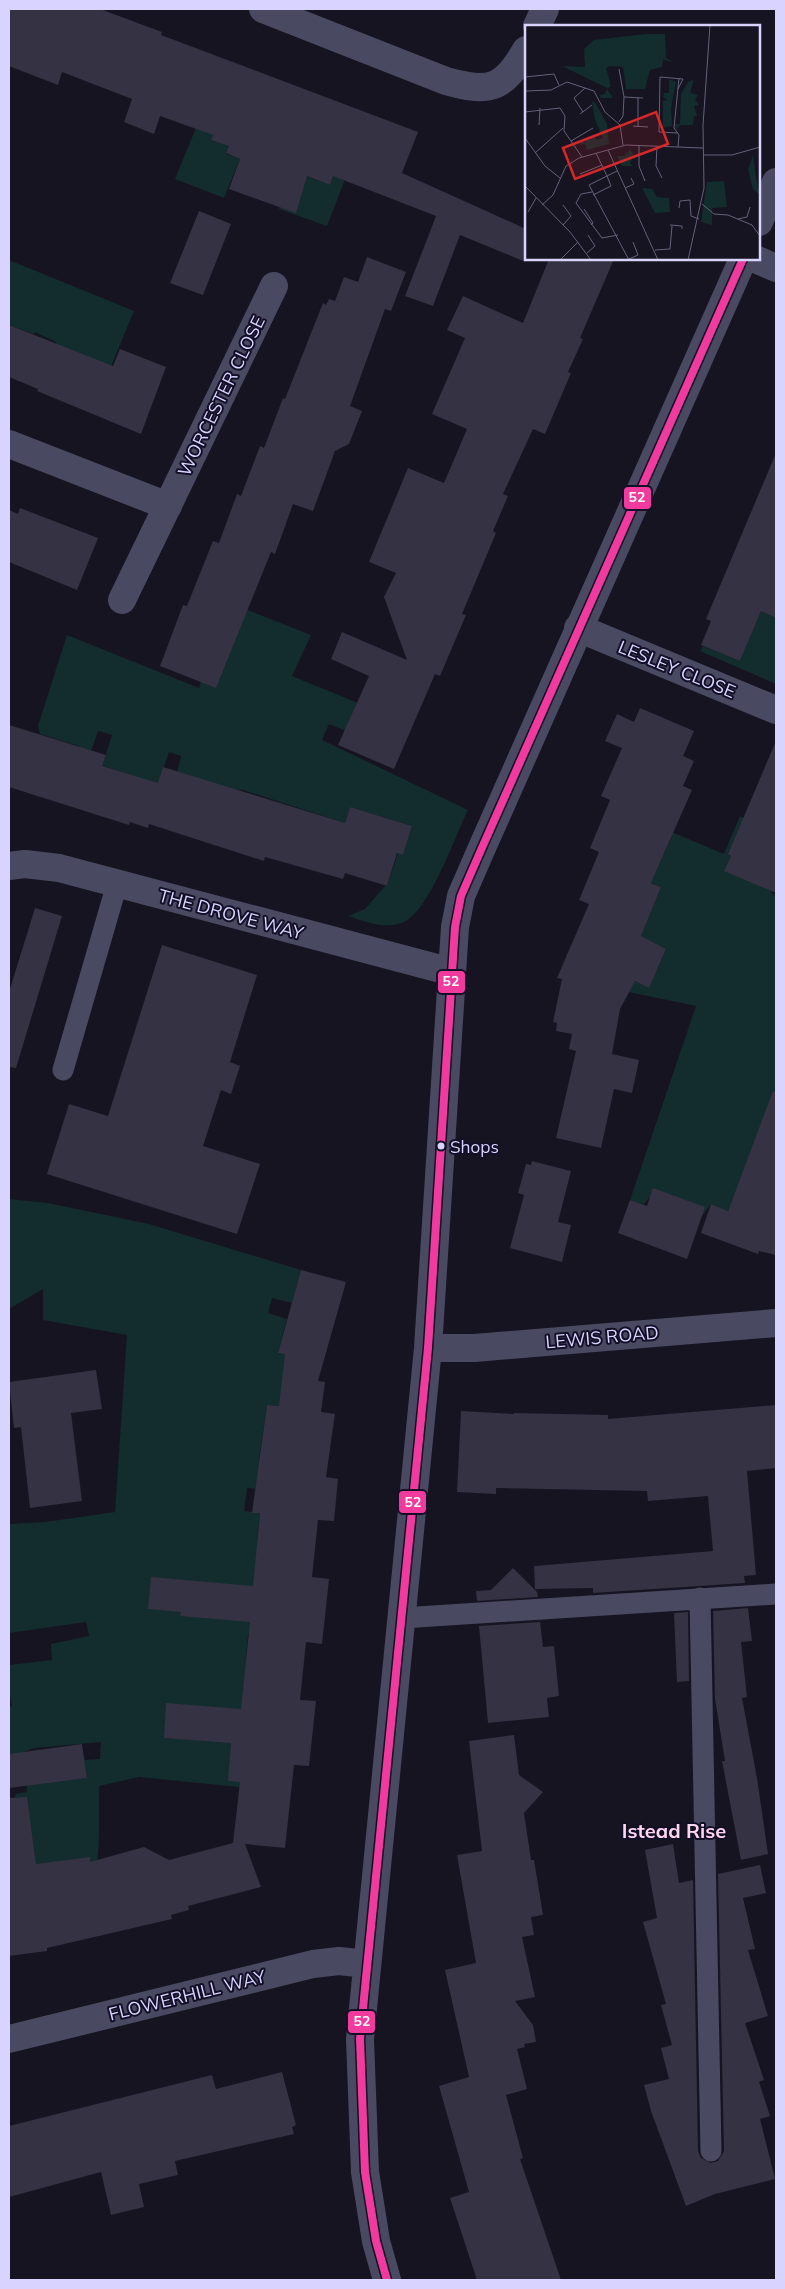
<svg xmlns="http://www.w3.org/2000/svg" width="785" height="2289" font-family="Mulish,sans-serif">
	<style>
		.green { fill: #132c2d }
		.building { fill: #343243 }
		.lines { fill: none; stroke-linecap: round; stroke-linejoin: round }
		.lane { stroke: #4a4962; stroke-width: 21 }
		.street { stroke: #4a4962; stroke-width: 28 }
		.bus-1-casing { stroke: #130f26; stroke-width: 11 }
		.bus-1 { stroke: #f13a9d; stroke-width: 8 }
		.bus-dot { fill: #d9d4ff; stroke: #130f26; stroke-width: 2 }
		.labels { text-anchor: middle; dominant-baseline: central; stroke-width: 4; stroke-linejoin: round; paint-order: stroke }
		.bus-label { font-size: 17px; fill: #d9d4ff; stroke: #130f26; text-anchor: start }
		.street-label { font-size: 18px; fill: #d9d4ff; stroke: #130f26 }
		.quarter-label { font-size: 20px; font-weight: bold; fill: #ffd6f0; stroke: #130f26 }
		.inset-road { fill: none; stroke: #64617a; stroke-width: 1 }
		.view { fill: #d62828; fill-opacity: 0.15; stroke: #d62828; stroke-width: 2.5 }
		.inset-edge { fill: none; stroke: #d9d4ff; stroke-width: 2.5 }
		.line-badge { stroke: #130f26; stroke-width: 2 }
		.badge-label { font-size: 14px; text-anchor: middle; font-weight: bold; fill: #fff }
	</style>
	<rect width="100%" height="100%" fill="#161421"/>
	<path class="green" d="M196,128L213,135L211,140L229,146L226,154L240,159L224,198L175,179Z
		M337,165L349,169L327,226L279,209L293,171L330,185Z
		M9,260L134,311L110,369L55,347L56,342L35,332L34,334L9,325Z
		M225,601L311,635L292,676L363,705L346,731L329,724L322,740L468,810C455,836 430,910 404,922C386,930 366,922 348,916L365,909L385,886H387L398,853L403,855L412,826L350,807L345,823L243,790L229,789L177,772L181,756L169,752L160,778L161,785L99,765L103,764L112,735L98,731L88,760L79,746L40,734L38,726L67,635L199,688Z
		M761,611L776,618V684L700,651L703,646L740,661Z
		M619,810L724,854L740,816L744,818L728,854L731,856L725,871H768L776,857V880L771,893L776,895V1149L755,1141L728,1211L711,1204L702,1216L650,1197L643,1205L630,1200L696,1006L590,984L597,969L566,956L567,953L631,982L632,980L649,987L666,949L597,916L643,930L661,887L608,864L653,878L672,836Z
		M9,1199L48,1203L149,1224L301,1270L292,1303L272,1298L268,1313L287,1319L278,1352L294,1357L279,1406L267,1405L259,1460L278,1491L247,1488L244,1511L260,1513L257,1541L273,1543L256,1619L248,1635L246,1663L261,1665L232,1734L230,1757L248,1783V1788L139,1777L99,1786V1838L96,1887L9,1898V1885L38,1880L31,1828L20,1829L15,1794L27,1792L26,1780L87,1778L84,1760L100,1759L101,1742L34,1748L10,1757L9,1707L12,1706L9,1691V1665L52,1660L51,1644L89,1636L86,1622L9,1633V1524L45,1522L115,1512L127,1335L43,1320V1289L9,1309Z"/>
	<path class="building" d="M9,9H100L162,32L161,35L418,132L402,173L526,229V262L460,235L433,306L405,296L436,216L333,176L330,185L307,176L296,213L229,189L240,159L226,153L229,146L211,140L213,135L160,116L154,134L124,122L132,99L62,72L58,85L9,66Z
		M199,211L231,224L203,295L170,283Z
		M367,257L406,272L391,311L385,309L350,406L362,411L349,444L335,451L313,511L293,504L275,554L271,552L216,688L160,666L183,605L187,606L213,541L219,543L237,494L241,496L260,446L264,448L283,398L285,399L323,303L326,305L329,299L335,301L344,277L358,282Z
		M549,259H614L580,338L583,339L568,372L571,373L545,434L533,429L503,494L508,496L493,531L496,533L462,614L466,615L440,676L435,674L394,769L338,745L369,676L331,659L342,632L407,660L384,597L396,573L369,562L408,468L444,483L467,429L432,414L465,338L447,330L463,296L523,323Z
		M9,325L113,366L120,349L166,367L141,434L37,391L38,389L9,377Z
		M776,453V618L761,611L740,661L701,645L711,621L706,619Z
		M20,508L98,538L77,590L9,562V510L18,514Z
		M640,708L694,731L683,756L694,761L683,786L692,790L651,883L661,887L641,936L666,949L649,988L635,981L620,1009L612,1054L639,1060L632,1093L614,1089L601,1148L556,1138L576,1051L569,1049L572,1034L556,1031L557,1023L553,1022L562,979L557,978L589,904L579,900L599,852L590,848L610,800L601,796L622,748L605,741L617,714L634,722Z
		M9,725L106,755L102,766L158,783L163,767L345,823L350,807L412,826L403,855L397,853L387,886L345,873L343,879L265,857L264,861L149,824L148,828L130,822L129,825L9,787Z
		M776,741V893L724,871L731,856L728,854Z
		M35,908L62,916L16,1068L9,1067V992Z
		M162,945L257,975L230,1062L240,1066L231,1094L221,1090L203,1146L260,1164L237,1234L47,1174L69,1104L108,1116Z
		M773,1091L776,1092V1255L759,1251L758,1254L701,1233L711,1204L728,1211Z
		M532,1161L571,1171L558,1222L571,1225L562,1262L510,1248L524,1195L518,1193L526,1164L531,1165Z
		M653,1188L705,1207L687,1259L618,1233L630,1200L647,1206Z
		M301,1270L346,1282L318,1381L325,1382L321,1412L335,1414L326,1477L338,1479L334,1521L318,1520L312,1577L329,1579L322,1644L306,1642L300,1700L316,1701L309,1766L294,1765L285,1848L245,1844L261,1887L188,1906L189,1910L171,1915L172,1919L47,1948V1951L9,1956V1798L27,1797L36,1864L90,1857V1862L144,1847L169,1860L233,1843L240,1782L228,1781L231,1743L164,1738L166,1703L241,1709L250,1622L180,1616L181,1612L148,1609L151,1577L253,1586L260,1513H252L267,1405L279,1406L285,1354L278,1353Z
		M96,1370L102,1409L71,1413L82,1501L30,1508L21,1427L14,1428L9,1382Z
		M776,1405V1468L747,1471L756,1575L744,1576L745,1583L593,1593V1588L535,1589L534,1566L713,1551L708,1496L648,1501L647,1491L496,1488V1494L457,1492L461,1411L514,1414V1413L608,1415V1419Z
		M513,1568L537,1592L538,1597L477,1601L476,1591L491,1590Z
		M748,1608L752,1641L741,1642L747,1697L742,1698L757,1778L768,1854L741,1860L722,1761H725L715,1699L713,1611Z
		M688,1612L689,1681L677,1682L674,1613Z
		M540,1622L543,1647L554,1646L559,1696L547,1698L549,1717L488,1723L479,1626Z
		M514,1735L519,1775L543,1792L524,1813L531,1860H534L543,1915L531,1917L534,1935L522,1937L535,1997L515,2001L533,2025L536,2042L524,2044L525,2047L517,2049L527,2089L506,2095L523,2158L520,2159L561,2280H477L450,2198L469,2192L439,2086L469,2077L445,1970L476,1963L457,1855L482,1851L469,1741Z
		M82,1744L87,1778L9,1788V1754Z
		M673,1844L679,1883L693,1880L698,2151L701,2158L711,2163L718,2161L724,2151L718,1874L760,1865L766,1893L743,1898L755,1949L748,1950L768,2016L745,2023L764,2080L759,2082L770,2116L760,2119L775,2179L715,2194L686,2206L651,2111L644,2085L669,2079L661,2048L672,2045L661,2005L666,2004L643,1922L657,1918L645,1850Z
		M282,2072L296,2125L292,2127L294,2134L175,2161L178,2175L139,2184L144,2207L111,2215L101,2172L9,2197V2126L212,2075L216,2089Z"/>
	<g class="lines">
		<path class="lane" d="M63,1070L117,884
			M700,1598L711,2151
			M402,1618L776,1594"/>
		<path class="street" d="M263,9L446,81C489,93 503,90 526,50
			M537,26L545,9
			M759,222L776,182
			M755,259L776,268
			M9,444L168,506
			M122,600L274,286
			M578,628L776,710
			M9,866L25,864L59,868L452,972
			M428,1348H474L776,1323
			M9,2039L313,1964L339,1961L367,1964
			M387,2280L376,2241L365,2172L360,2039L428,1348L455,927L461,896L481,850L743,259"/>
		<defs>
			<path id="bus-1" d="M387,2280L376,2241L365,2172L360,2039L428,1348L455,927L461,896L481,850L743,259"/>
		</defs>
		<use href="#bus-1" class="bus-1-casing"/>
		<use href="#bus-1" class="bus-1"/>
	</g>
	<circle class="bus-dot" cx="441" cy="1146" r="4.5"/>
	<g class="labels">
		<g class="bus-label">
			<text x="450" y="1146">Shops</text>
		</g>
		<g class="street-label">
			<text transform="translate(221 396) rotate(-64)">WORCESTER CLOSE</text>
			<text transform="translate(677 669) rotate(22)">LESLEY CLOSE</text>
			<text transform="translate(231 914) rotate(15)">THE DROVE WAY</text>
			<text transform="translate(602 1337) rotate(-5)">LEWIS ROAD</text>
			<text transform="translate(187 1995) rotate(-14)">FLOWERHILL WAY</text>
		</g>
		<g class="quarter-label">
			<text x="674" y="1830">Istead Rise</text>
		</g>
	</g>
	<g transform="translate(525 25)">
		<rect width="235" height="235" fill="#161421"/>
		<path d="M121,9H140L141,33L149,38L138,34L137,42L125,45L120,64H101L98,42L85,41L81,43L86,61L82,64L88,73H76L74,70L80,69L82,63L37,41L60,42L59,24L69,15ZM144,54L151,57L146,83L147,101L138,103V76L143,75L138,72L139,68H144ZM169,54L165,68L173,70L170,75L174,80L169,81L172,91H169L168,100H155L151,105L150,99H155L156,69L163,57ZM67,77H70L82,99L84,119L62,125L60,119L56,120L53,115L61,118L60,115H65L69,110L71,115L78,113L70,95ZM105,124L109,130L105,138L108,141H97L92,131H100L101,125L102,129ZM228,130L231,153L235,170L228,164L223,144ZM199,156L202,182L187,183V200L176,197L182,157ZM117,163L127,164L132,172L144,173L145,187L130,188Z" fill="#132c2d"/>
		<path class="inset-road" d="M94,44L99,72M0,52L29,49L34,60M1,66L26,65L42,57L69,66L80,87L95,100L98,120M0,87L35,83L40,91L39,106L57,132M58,87L49,73L60,63M55,89L67,80M94,97L98,91L99,72L118,73M14,100L15,83M108,101L123,102M113,102V73M153,108L134,107L135,52L158,54L153,64M0,113L20,141L35,153M46,116L68,103M114,120V141L120,156M132,121L131,141L137,153M153,122L154,110L149,103L154,53M83,125L133,235M10,128L38,103M71,128L82,151M179,130H207L235,122M92,146L64,160L104,235M55,149L77,140M0,161L45,207L66,235M100,163L109,159L106,153M67,167L56,169L51,178L77,213L93,210M68,170L86,161L82,151M177,179L189,189L203,190L227,200L235,211M17,180L28,170L41,141L54,133L101,120L178,123M154,183L155,176L165,175L166,191L174,194M59,184L68,198L66,200M3,187L11,173M213,194L222,192L225,182M38,200L46,191L38,180M145,200L157,201V204M130,225L145,224L147,201M62,228L70,221L63,210M104,234L113,230L108,217M35,235L53,217M163,235L179,163L178,100L185,0"/>
		<path class="view" d="M131,87L143,119L50,154L38,123Z"/>
		<rect width="235" height="235" class="inset-edge"/>
	</g>
	<g class="line-badge">
		<rect x="623" y="486" width="29" height="24" rx="5" fill="#f13a9d"/>
		<rect x="437" y="970" width="29" height="24" rx="5" fill="#f13a9d"/>
		<rect x="398" y="1490" width="29" height="24" rx="5" fill="#f13a9d"/>
		<rect x="347" y="2010" width="29" height="24" rx="5" fill="#f13a9d"/>
	</g>
	<g class="badge-label">
		<text x="637" y="502">52</text>
		<text x="451" y="986">52</text>
		<text x="413" y="1507">52</text>
		<text x="362" y="2026">52</text>
	</g>
	<rect width="785" height="2289" fill="none" stroke="#d9d4ff" stroke-width="20"/>
</svg>
